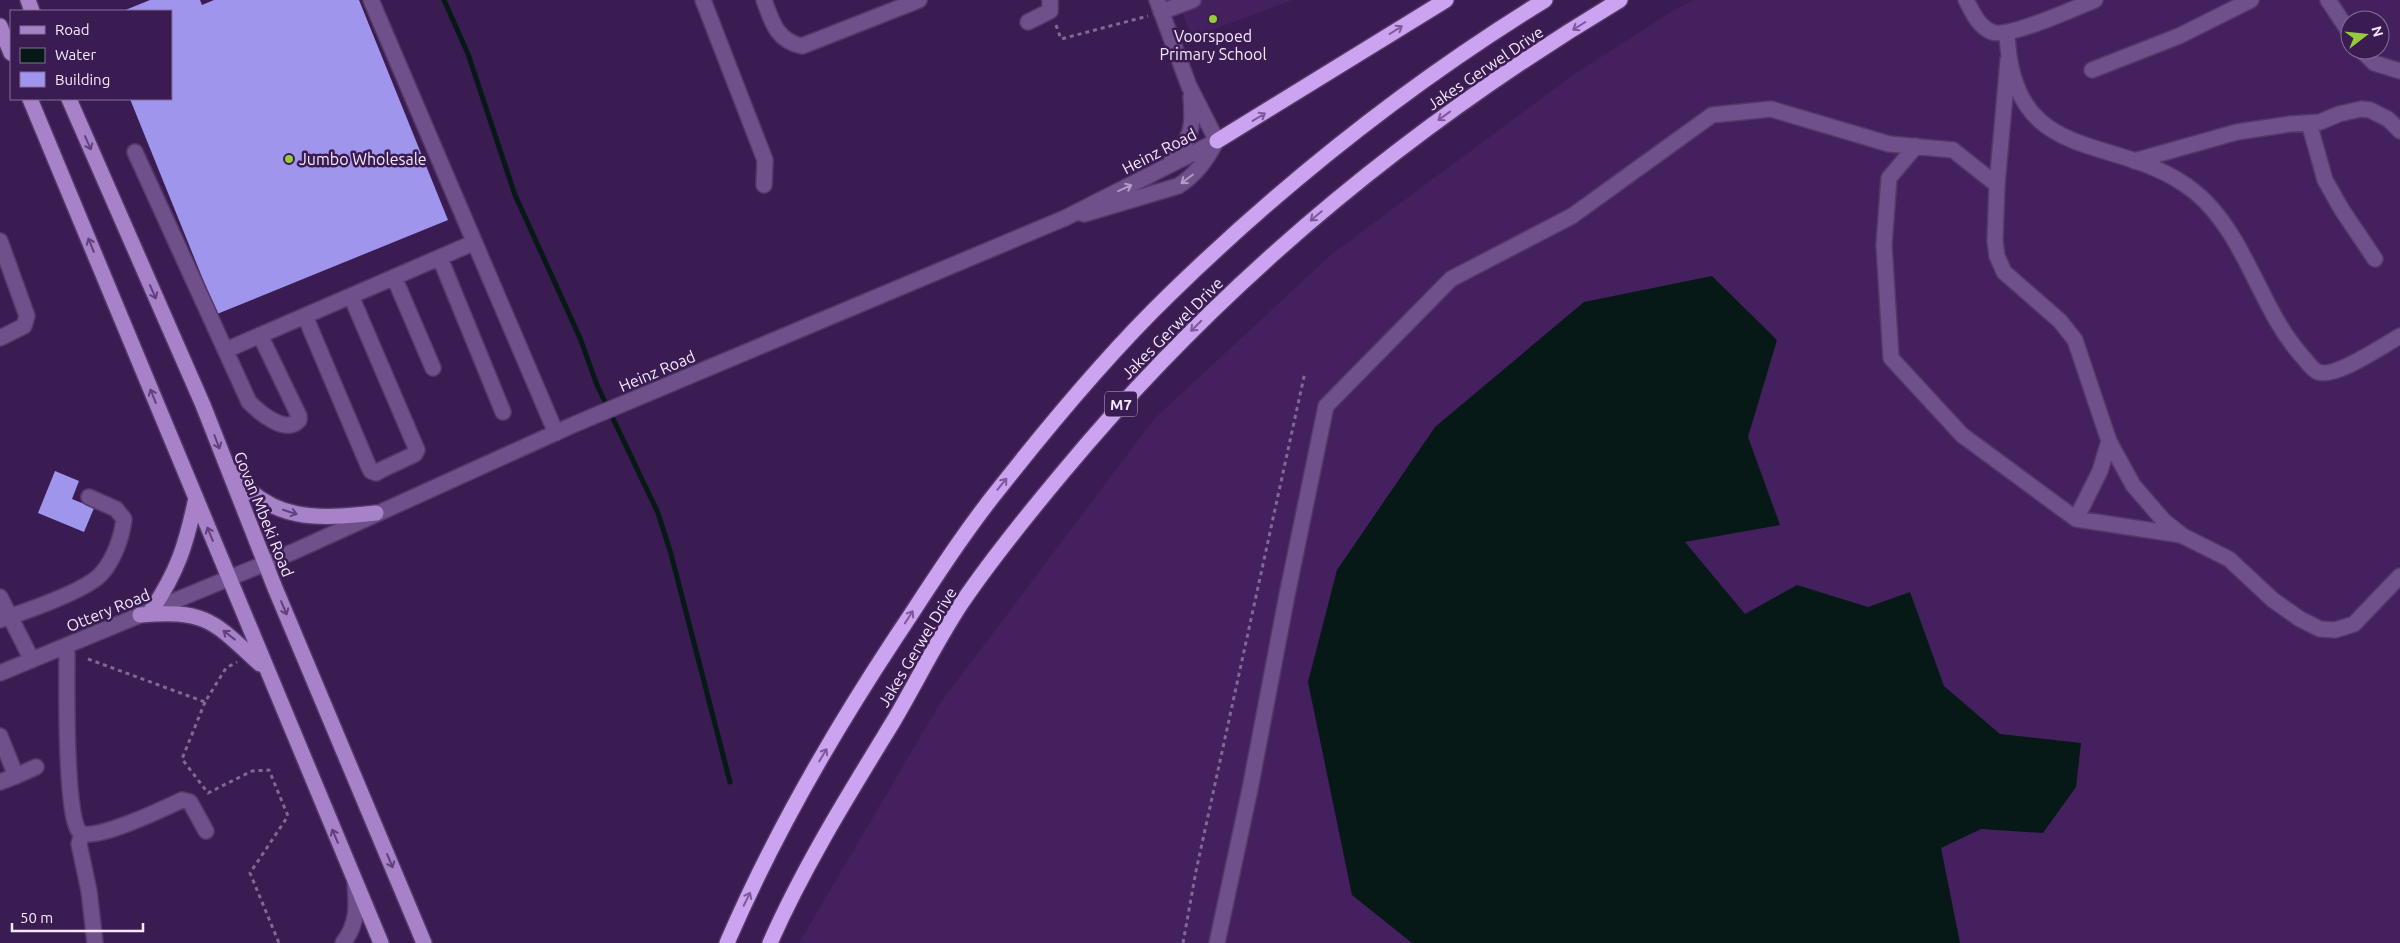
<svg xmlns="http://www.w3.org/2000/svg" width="2400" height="943" font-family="Ubuntu,sans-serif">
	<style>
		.built { fill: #44215e; fill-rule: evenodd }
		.water { fill: #061917 }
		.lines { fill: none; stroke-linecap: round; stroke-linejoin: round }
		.stream { stroke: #061917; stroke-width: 5 }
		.building { fill: #9f95ed }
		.minor-casing { stroke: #543967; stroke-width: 18 }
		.major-casing { stroke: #543967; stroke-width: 18 }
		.highway-casing { stroke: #543967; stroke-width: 18 }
		.path { stroke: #806992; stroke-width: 3; stroke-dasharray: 4 4; stroke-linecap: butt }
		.minor { stroke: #70508b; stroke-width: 15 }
		.major { stroke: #a782c8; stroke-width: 15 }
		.highway { stroke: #cba3f0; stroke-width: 15 }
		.oneway { stroke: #7c5999 }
		.oneway2 { stroke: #61407b }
		.oneway3 { stroke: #b29cc4 }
		.poi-dot { fill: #96cc3a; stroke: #3b1c52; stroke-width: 2 }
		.labels { text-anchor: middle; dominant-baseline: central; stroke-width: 5; stroke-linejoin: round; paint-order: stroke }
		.shield { fill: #3b1c52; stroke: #bcacca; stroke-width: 1 }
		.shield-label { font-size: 15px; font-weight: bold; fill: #f3e9fd }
		.poi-label { font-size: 16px; fill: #f3e9fd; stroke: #3b1c52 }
		.street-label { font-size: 16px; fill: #f3e9fd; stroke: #3b1c52 }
	</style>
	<rect width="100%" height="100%" fill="#3b1c52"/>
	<path class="built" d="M1177,0H1293L1192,37Z
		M1694,0H2400V943H799L939,705L1154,419L1331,255L1570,77L1674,10ZM2350,20H2380V50H2350Z"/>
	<path class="water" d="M1712,276L1777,340L1748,437L1780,525L1685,542L1745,614L1797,585L1868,607L1910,592L1944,686L2000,734L2081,743L2076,787L2043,833L1981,829L1941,848L1960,943H1412L1352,895L1308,682L1337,570L1435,427L1584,302Z"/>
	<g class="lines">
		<path class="stream" d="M444,0L468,54L515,195L580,338L597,385L658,513L671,554L730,782"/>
	</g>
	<path class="building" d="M150,0H200L202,5L214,0H359L448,220L217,314L130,99H171V11H123Z
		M55,471L79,481L72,499L94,508L84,532L38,513Z"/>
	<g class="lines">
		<defs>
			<path id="minor" d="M371,0L556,433
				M703,0L765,160L764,185
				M764,0C772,22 777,41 802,46L919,0
				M1157,0L1189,86L1217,141
				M1966,0C1973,13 1978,26 1992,32C2008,39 2077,7 2095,0
				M2328,0L2350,33
				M1161,12L1193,0
				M1028,22L1050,11V0
				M2007,33C2012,171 2119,130 2195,192C2246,234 2259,308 2302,356C2307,361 2311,369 2318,372C2335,379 2384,345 2400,336
				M2361,50L2374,63L2400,71
				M2008,60L1997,185L1995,241L1997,256L2004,272L2060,321L2075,340L2109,441L2133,485L2164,521L2183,536L2229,559L2273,600L2300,619L2320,629L2335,630L2354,624L2400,576
				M2092,70L2179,36L2251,0
				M2309,123L2325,180L2342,210L2375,259
				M1916,146L1889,178L1884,245L1891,358L1962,435L2076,519L2100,471L2109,441
				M135,152L249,402C260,413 286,435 299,420V416L260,335
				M2134,161L2237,132L2290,124L2320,122L2339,114L2361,109L2370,110L2388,119L2400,131
				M1171,162C1191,138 1194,129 1191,97
				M1084,214L1178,186C1196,175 1206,160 1216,142
				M0,241L27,316L24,326L0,338
				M440,258L503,412
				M394,277L433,368
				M305,316L368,465L371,471L376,473L381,470L415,454L417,450L351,296
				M226,350L473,243
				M2076,519L2181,535
				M0,597L32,660
				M0,620C24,612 88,590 102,573C114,559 122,537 124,519L116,509L89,497
				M67,645C67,670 64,825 81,833C96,841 165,808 182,800L190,802L206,831
				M0,673L295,551L575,424L1065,218L1217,141
				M0,736L16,776L0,782
				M16,776L36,767
				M82,834L79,844L89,891L95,943
				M343,943C358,924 357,905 355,883
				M1217,943L1250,789L1287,595L1326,406L1451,279L1572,216L1712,115L1771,109L1889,144L1953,150L1997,185"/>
			<path id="major" d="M28,0L32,11
				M0,26L11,53
				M30,99L381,943
				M69,99L203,405L275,588L424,943
				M232,472C272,523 318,519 376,513
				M151,611C178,571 186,545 196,498
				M140,615C207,609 214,622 260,664"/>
			<path id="highway" d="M1217,141L1446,0
				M727,943C773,836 832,734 896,637C930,586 963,533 1002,485C1054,419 1109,353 1170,294C1283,184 1410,83 1545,0
				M770,943C804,866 849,794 893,722C916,683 936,642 961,604C992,558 1028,514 1064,471C1221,282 1410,126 1620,0"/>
		</defs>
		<use href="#minor" class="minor-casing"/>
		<use href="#major" class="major-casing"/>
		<use href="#highway" class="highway-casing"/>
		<path class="path" d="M1056,25L1061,39L1148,16
			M88,659L205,702L226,668L237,662
			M205,702L182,759L208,793L252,771L269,770L288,816L250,873L279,943
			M1183,943L1196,871L1305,372"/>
		<use href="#minor" class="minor"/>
		<use href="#major" class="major"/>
		<use href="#highway" class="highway"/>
	</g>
	<defs><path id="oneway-shaft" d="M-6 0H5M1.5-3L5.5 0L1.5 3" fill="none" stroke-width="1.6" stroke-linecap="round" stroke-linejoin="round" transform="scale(1.25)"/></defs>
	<g class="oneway">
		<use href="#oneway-shaft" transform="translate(1579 26) rotate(148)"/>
		<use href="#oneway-shaft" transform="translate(1396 30) rotate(-32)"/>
		<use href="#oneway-shaft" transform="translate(1444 116) rotate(144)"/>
		<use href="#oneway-shaft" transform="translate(1259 117) rotate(-31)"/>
		<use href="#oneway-shaft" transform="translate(1316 216) rotate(140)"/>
		<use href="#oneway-shaft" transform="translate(1196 326) rotate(135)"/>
		<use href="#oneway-shaft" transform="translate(1002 484) rotate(-51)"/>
		<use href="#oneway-shaft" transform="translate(909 617) rotate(-57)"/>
		<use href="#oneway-shaft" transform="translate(823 755) rotate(-59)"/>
		<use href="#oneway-shaft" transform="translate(747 899) rotate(-64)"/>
	</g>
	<g class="oneway2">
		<use href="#oneway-shaft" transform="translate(88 143) rotate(66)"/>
		<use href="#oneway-shaft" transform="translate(91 245) rotate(-112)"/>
		<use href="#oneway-shaft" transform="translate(153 292) rotate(66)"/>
		<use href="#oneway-shaft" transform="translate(153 396) rotate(-112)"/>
		<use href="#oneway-shaft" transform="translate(217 442) rotate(69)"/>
		<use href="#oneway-shaft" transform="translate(290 512) rotate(18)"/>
		<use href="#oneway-shaft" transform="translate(210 534) rotate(-112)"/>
		<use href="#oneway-shaft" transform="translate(284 608) rotate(67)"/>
		<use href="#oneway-shaft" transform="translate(229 635) rotate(-142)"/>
		<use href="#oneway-shaft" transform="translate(335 836) rotate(-113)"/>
		<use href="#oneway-shaft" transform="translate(390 861) rotate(67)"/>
	</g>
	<g class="oneway3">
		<use href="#oneway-shaft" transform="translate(1187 179) rotate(143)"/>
		<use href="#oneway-shaft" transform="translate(1125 188) rotate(-24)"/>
	</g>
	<g class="poi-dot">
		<circle cx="1213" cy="19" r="5"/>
		<circle cx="289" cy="159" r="5"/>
	</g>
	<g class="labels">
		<rect class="shield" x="1105" y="391.5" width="32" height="25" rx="4"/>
		<g class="shield-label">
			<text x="1121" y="404">M7</text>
		</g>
		<g class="poi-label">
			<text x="1213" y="36">Voorspoed<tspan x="1213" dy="18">Primary School</tspan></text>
			<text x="299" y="159" text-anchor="start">Jumbo Wholesale</text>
		</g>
		<g class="street-label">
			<text transform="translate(1485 68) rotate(-34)">Jakes Gerwel Drive</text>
			<text transform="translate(1159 151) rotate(-27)">Heinz Road</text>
			<text transform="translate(1172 328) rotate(-45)">Jakes Gerwel Drive</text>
			<text transform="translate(657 371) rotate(-23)">Heinz Road</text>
			<text transform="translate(264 514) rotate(68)">Govan Mbeki Road</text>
			<text transform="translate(108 610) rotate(-22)">Ottery Road</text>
			<text transform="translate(917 647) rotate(-59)">Jakes Gerwel Drive</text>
		</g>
	</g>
	<rect x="10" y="10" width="162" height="90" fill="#3b1c52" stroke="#856e96"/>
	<rect x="20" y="26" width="25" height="8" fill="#a782c8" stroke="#856e96"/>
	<text x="55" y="35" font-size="15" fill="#f3e9fd">Road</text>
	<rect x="20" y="48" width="25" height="15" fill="#061917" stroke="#856e96"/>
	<text x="55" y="60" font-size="15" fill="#f3e9fd">Water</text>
	<rect x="20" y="72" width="25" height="15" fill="#9f95ed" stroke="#856e96"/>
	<text x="55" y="85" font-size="15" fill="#f3e9fd">Building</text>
	<g transform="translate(2365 35) rotate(74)"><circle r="24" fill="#3b1c52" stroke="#856e96"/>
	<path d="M0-4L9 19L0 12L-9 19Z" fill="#96cc3a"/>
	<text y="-8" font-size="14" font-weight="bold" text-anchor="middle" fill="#f3e9fd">N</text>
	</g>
	<path d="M12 923v8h131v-8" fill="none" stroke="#f3e9fd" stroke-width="2.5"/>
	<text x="20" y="923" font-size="15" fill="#f3e9fd" stroke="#3b1c52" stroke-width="4" paint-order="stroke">50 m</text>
</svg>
